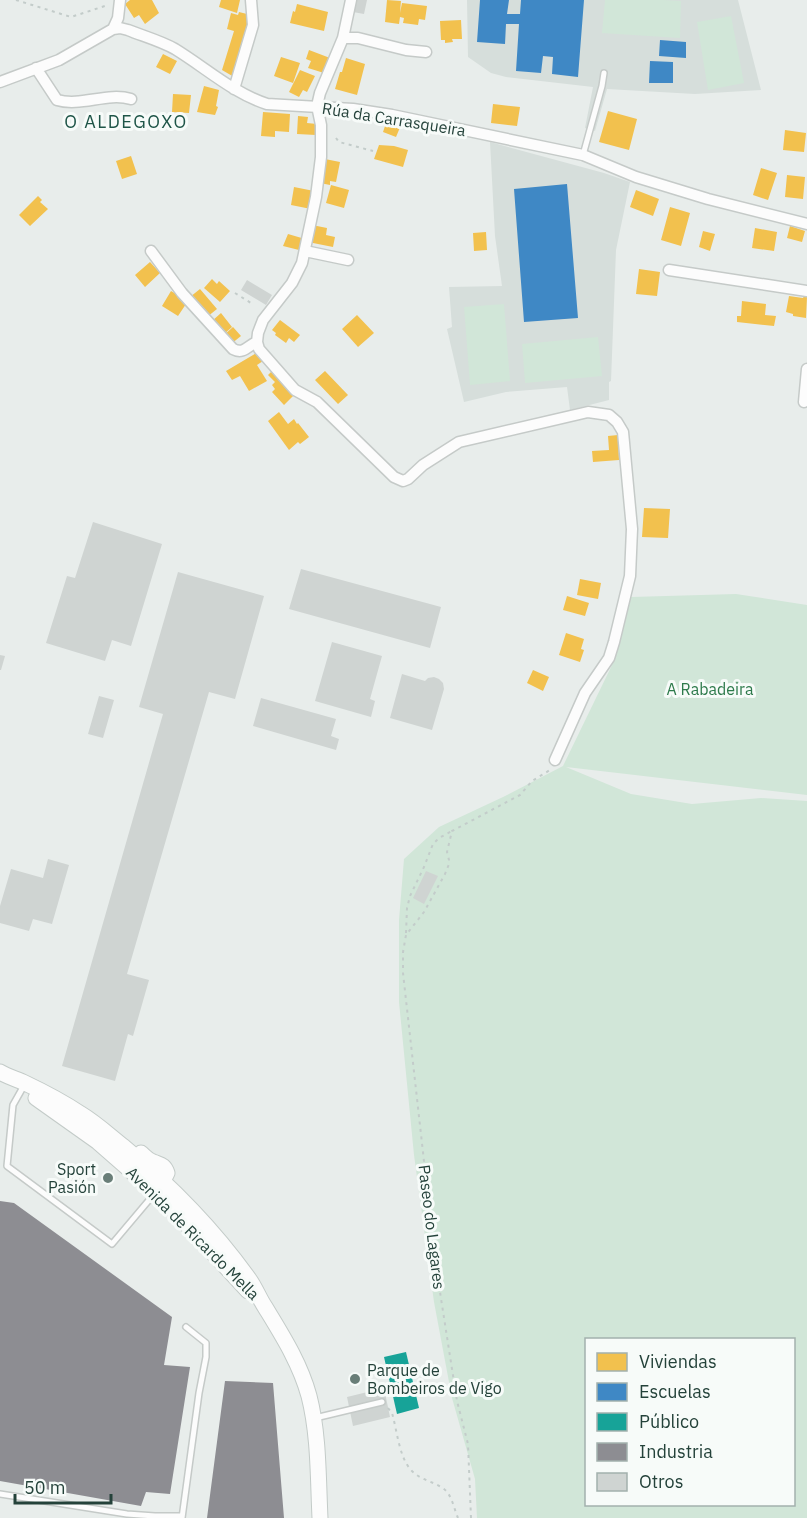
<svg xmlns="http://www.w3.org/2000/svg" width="807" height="1518" font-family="'IBM Plex Sans',sans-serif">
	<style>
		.built { fill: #d6dedb }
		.green { fill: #d1e6d8; fill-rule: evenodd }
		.homes { fill: #f2c14e }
		.schools { fill: #3f88c5 }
		.public { fill: #17a398 }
		.industry { fill: #8d8d92 }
		.building { fill: #cfd4d2 }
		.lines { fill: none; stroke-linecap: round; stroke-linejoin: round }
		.service-casing { stroke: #c5cac8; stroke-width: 8 }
		.minor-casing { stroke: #c5cac8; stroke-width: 13 }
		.secondary-casing { stroke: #c3cbc8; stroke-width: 17 }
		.path { stroke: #c3ccca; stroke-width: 2; stroke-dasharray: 3 4.5; stroke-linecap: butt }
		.service { stroke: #fcfcfc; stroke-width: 5 }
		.minor { stroke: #fcfcfc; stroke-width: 10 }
		.secondary { stroke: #fcfcfc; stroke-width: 15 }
		.poi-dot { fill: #697e78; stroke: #f7fbf9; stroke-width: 2 }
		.labels { text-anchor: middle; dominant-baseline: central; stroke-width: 6; stroke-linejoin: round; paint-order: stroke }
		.street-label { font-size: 16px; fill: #24423a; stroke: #f7fbf9 }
		.park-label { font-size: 16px; fill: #2d7a4b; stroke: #f7fbf9 }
		.poi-label { font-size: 16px; fill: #24423a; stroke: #f7fbf9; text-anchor: end }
		.neighbourhood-label { font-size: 18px; letter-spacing: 1.5px; fill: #1f5548; stroke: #f7fbf9 }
	</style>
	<rect width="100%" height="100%" fill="#e8edeb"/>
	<path class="built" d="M467,0H738L761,90L695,94L607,89L595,131L585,128L593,87L506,77L491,73L468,57Z
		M490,142L604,173L630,182L616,250L611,381L609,382V400L570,410L567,387L506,392L464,402L447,329L452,327L449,287L502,286L495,236Z"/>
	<path class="green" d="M605,0H664L681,1L680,38L602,33Z
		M731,16L744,83L708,90L697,22Z
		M504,304L510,381L470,385L464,307Z
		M598,337L602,376L525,383L522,344Z
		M736,594L807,605V795L566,767L631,794L692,804L761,798L807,801V1518H477L475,1479L452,1398L434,1302L414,1155L399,1002V920L404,859L439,827L503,797L563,766L612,665L631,597ZM586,1340H794V1504H586Z"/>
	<path class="homes" d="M130,0H152L159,13L145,24L139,15L134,18L125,4Z
		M221,0H240L237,13L219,7Z
		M387,0L401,1L400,13L402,3L427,6L425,20L419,19L418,25L403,23L404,18L400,17L399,24L385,22Z
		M297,4L328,12L324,31L290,23L293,11L295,12Z
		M239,12L251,15L234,77L222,70L234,31L227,29L231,13L238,15Z
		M461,20L462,39H452L453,42L445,43V40H441L440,21Z
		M309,50L330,58L324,73L308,68L311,61L306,59Z
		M163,54L177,61L170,74L156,67Z
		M281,57L300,63L293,83L274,76Z
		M346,58L365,64L357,95L335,89L340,72H342Z
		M300,70L315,76L307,92L303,90L299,97L289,92Z
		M204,86L219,90L216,106L218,107L215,115L197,112Z
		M173,94L191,95L189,113L172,112Z
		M493,104L520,107L517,126L491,123Z
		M608,111L637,119L629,150L599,142Z
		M263,112L290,114L289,132L275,131V137L261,136Z
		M298,116L308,117L307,123L317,124L316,135L297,134Z
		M387,120L401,125L396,137L383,132Z
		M785,130L806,133L804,152L783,150Z
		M379,145L394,146L408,150L403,167L374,159Z
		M131,156L137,174L122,179L116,161Z
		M325,159L340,162L336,182L330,181V185L320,183Z
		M761,168L777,173L768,200L753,195Z
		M787,175L805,177L803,199L785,197Z
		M331,185L349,190L344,208L326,203Z
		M294,187L314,191L311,209L291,205Z
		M636,190L659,199L653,216L630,207Z
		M38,196L42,200L40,202L48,209L30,226L19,215Z
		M670,207L690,213L681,246L661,240Z
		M312,225L327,228L326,235L335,237L333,247L308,242Z
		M790,226L805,231L802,242L787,238Z
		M755,228L777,232L774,251L752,248Z
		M703,231L715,234L710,251L699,247Z
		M486,232L487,250L474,251L473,233Z
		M288,234L305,239L303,251L283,246Z
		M150,262L160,273L145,287L135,275Z
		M639,269L660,272L657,296L636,294Z
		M212,279L217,284L219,281L230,291L220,302L204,288Z
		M200,289L217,309L207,317L190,297Z
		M171,291L188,301L178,316L162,306Z
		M789,296L803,298L804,296L807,297L806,318L793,316V314L786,312Z
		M742,301L766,304L765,315L776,316L774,326L737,322V316H741Z
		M221,313L232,327L223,335L212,321Z
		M357,315L374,333L358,347L342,329Z
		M280,320L300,335L294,342L289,338L286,343L275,335L276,333L272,330Z
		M233,327L241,336L231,344L224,335Z
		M258,352L263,361L257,365L267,381L249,391L240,376L232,380L226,371Z
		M273,370L294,395L284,405L272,392L275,389L272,385L275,382L268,375Z
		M325,371L348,395L338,404L315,380Z
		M279,412L288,424L294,419L297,424L298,423L309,437L300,444L298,442L289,450L268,421Z
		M618,435L619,460L593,462L592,451L609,450L608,436Z
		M644,508L670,509L668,538L642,537Z
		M580,579L601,583L598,599L577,595Z
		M567,596L589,603L585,616L563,610Z
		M566,633L584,639L581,649L584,650L580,662L559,655Z
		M533,670L549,677L543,691L527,683Z"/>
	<path class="schools" d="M480,0H509L507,14H520L521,0H584L578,77L552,74L553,57L543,56L541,73L516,71L519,24H506L505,44L477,42Z
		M660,40L686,42V58L659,56Z
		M650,61L673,62V83H649Z
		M567,184L578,318L524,322L514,189Z"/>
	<path class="public" d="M406,1352L419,1408L397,1414L384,1357Z"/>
	<path class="industry" d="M0,1201L14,1203L172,1317L164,1365L190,1367L170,1494L146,1492L141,1506L0,1481Z
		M225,1381L273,1383L284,1518H207Z"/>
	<path class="building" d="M355,0H367L364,14L353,12Z
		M247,280L272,295L266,305L241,290Z
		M93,522L162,544L131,646L112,640L105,661L46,643L67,576L75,578Z
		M301,569L441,607L430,648L289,609Z
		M178,572L264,596L235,699L209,692L127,974L149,980L133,1036L128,1034L115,1081L62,1066L163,714L139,707Z
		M332,642L382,656L370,699L375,701L371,717L315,701Z
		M0,655L5,656L1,670H0Z
		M402,674L425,681L428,678L434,677L439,679L443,683L444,689L432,730L390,718Z
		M99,696L114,700L103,738L88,734Z
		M261,698L336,719L331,736L339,739L336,750L253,726Z
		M48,859L69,865L52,924L33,919L29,931L0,923V906L11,869L43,878Z
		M426,871L438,876L424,904L413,898Z
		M384,1388L390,1417L353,1426L347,1397Z"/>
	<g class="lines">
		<defs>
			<path id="service" d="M583,155L602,86L604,73
				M22,1089L13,1105L7,1166L112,1244L155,1193
				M315,1418L382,1402
				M0,1494L127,1514L155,1516H182
				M182,1518L199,1393L206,1357V1343L186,1327"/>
			<path id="minor" d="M351,0L343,38L320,93L317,106L321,125V157L316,197L302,263L292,283L263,320L258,333L257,342L259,349L295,390L317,402L394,477L403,481L408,479L423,465L459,442L588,412L609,415L617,422L623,432L632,529L630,576L614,642L609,658L585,693L555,760
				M113,29L118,18L120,0
				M343,38H358L406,50L426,52
				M36,68L57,100C81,107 107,92 131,99
				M0,82L59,60L113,29L120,28L128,30C143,36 161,41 175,49C206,68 233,93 267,104L353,109L392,115L583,155L636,177L708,199L807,224
				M234,89L253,25L251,0
				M151,251L182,293L233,349C244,355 248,345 257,342
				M305,251L348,260
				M669,270L807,291
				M804,402L807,369"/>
			<path id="secondary" d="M0,1072C8,1077 17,1079 25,1083C44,1092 63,1102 81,1114C96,1123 110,1136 124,1147C170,1185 214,1230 249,1279C255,1287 259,1298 265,1307C282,1335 300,1363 309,1396C319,1435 318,1478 320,1518
				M36,1098L98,1142L146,1184L166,1202L248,1291
				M141,1153C144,1156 148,1160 153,1162C160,1165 164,1164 167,1173L163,1181"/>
		</defs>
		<use href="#service" class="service-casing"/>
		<use href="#minor" class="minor-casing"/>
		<use href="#secondary" class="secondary-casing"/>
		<path class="path" d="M16,0L71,17L108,5
			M336,138L339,142L373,151
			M235,293L251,303
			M406,933L407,908L410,896L424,867L433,844L439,838L452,831
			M388,1408L392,1413C397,1430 399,1457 411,1470C420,1480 433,1481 444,1489C452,1495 454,1509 458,1518
			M471,1518L468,1444L457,1401L435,1260L403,973V952L406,935L424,912L445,874L449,864V860L447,852L452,831L520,795L532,781L550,770"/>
		<use href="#service" class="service"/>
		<use href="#minor" class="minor"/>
		<use href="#secondary" class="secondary"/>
	</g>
	<g class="poi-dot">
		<circle cx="108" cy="1178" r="6"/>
		<circle cx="355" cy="1379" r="6"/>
	</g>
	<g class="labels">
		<g class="street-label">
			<text transform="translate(394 119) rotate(9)">Rúa da Carrasqueira</text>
			<text transform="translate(432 1227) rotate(83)">Paseo do Lagares</text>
			<text transform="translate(193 1233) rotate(45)">Avenida de Ricardo Mella</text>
		</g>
		<g class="park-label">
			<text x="710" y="689">A Rabadeira</text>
		</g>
		<g class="poi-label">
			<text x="96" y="1169">Sport<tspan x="96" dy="18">Pasión</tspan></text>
			<text x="367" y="1370" text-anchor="start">Parque de<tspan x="367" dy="18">Bombeiros de Vigo</tspan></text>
		</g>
		<g class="neighbourhood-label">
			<text x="126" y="121">O ALDEGOXO</text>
		</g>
	</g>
	<rect x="585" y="1338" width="210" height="168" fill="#f7fbf9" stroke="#a3b1ad" stroke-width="1.5"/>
	<rect x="597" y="1353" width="30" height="18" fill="#f2c14e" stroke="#a3b1ad" stroke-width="1.5"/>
	<text x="639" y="1368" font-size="18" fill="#24423a">Viviendas</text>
	<rect x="597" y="1383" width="30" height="18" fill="#3f88c5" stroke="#a3b1ad" stroke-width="1.5"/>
	<text x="639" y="1398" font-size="18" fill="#24423a">Escuelas</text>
	<rect x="597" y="1413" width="30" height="18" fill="#17a398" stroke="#a3b1ad" stroke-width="1.5"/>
	<text x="639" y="1428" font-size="18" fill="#24423a">Público</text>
	<rect x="597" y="1443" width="30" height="18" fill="#8d8d92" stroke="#a3b1ad" stroke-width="1.5"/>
	<text x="639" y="1458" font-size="18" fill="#24423a">Industria</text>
	<rect x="597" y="1473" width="30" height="18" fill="#cfd4d2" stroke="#a3b1ad" stroke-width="1.5"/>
	<text x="639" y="1488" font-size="18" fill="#24423a">Otros</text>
	<path d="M15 1494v9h96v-9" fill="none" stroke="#24423a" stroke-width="3"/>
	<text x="24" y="1494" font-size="18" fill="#24423a" stroke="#f7fbf9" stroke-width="4.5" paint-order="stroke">50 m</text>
</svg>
